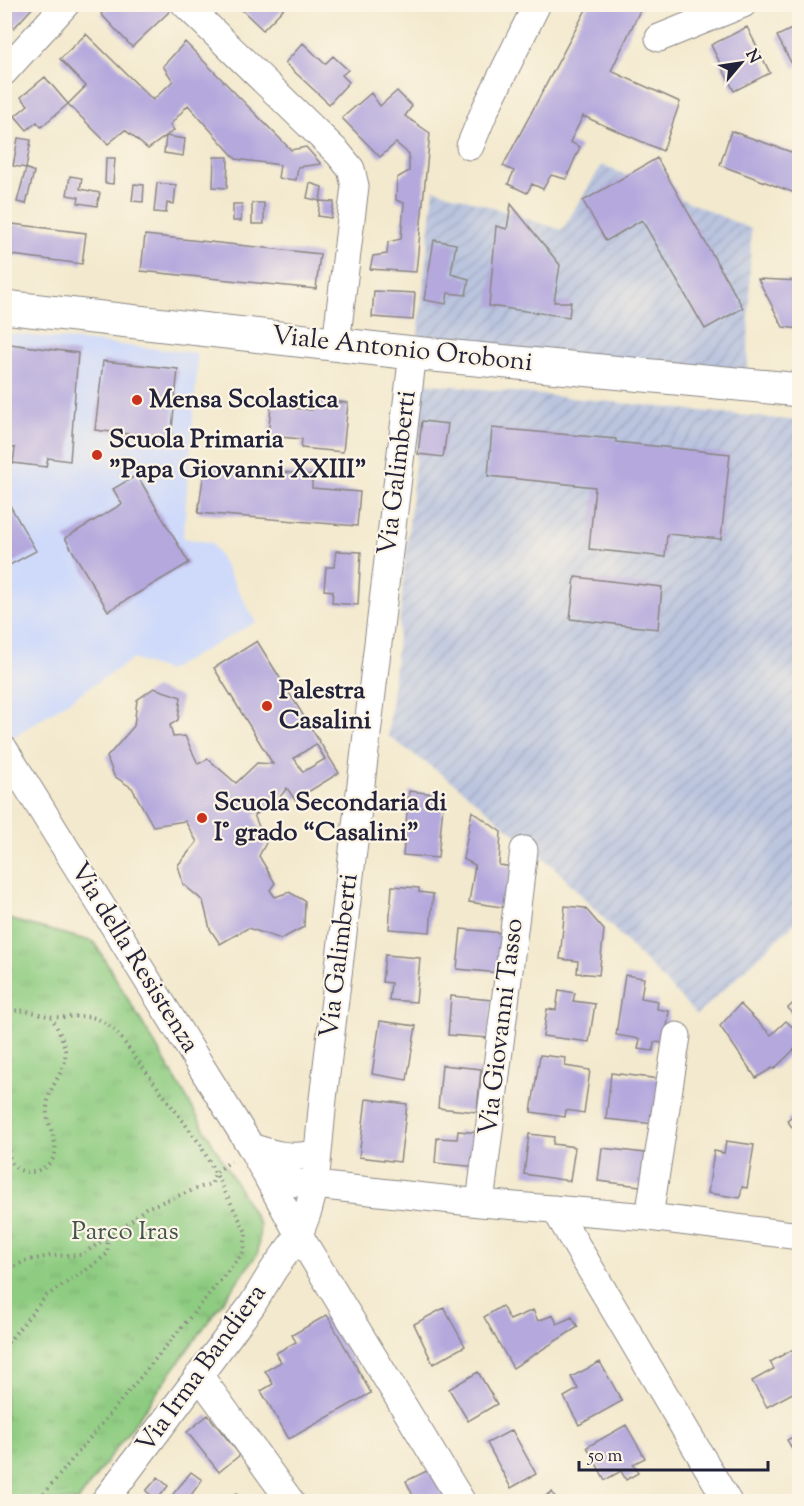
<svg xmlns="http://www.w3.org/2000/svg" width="804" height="1506" font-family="'Sorts Mill Goudy',serif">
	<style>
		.built { fill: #cfdafa }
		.industrial { fill: url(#industrial-furrows) }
		.park { fill: url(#park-tufts); stroke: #58775e; stroke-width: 1.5 }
		.building { fill: #b4a8dd; fill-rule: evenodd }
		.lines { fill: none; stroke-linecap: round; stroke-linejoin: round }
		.minor-casing { stroke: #8a8684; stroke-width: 29 }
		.tertiary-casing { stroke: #8a8684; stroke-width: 35 }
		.path { stroke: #8a8684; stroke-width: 4; stroke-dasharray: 1.5 4.5; stroke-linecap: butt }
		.minor { stroke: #fff; stroke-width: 27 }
		.tertiary { stroke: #fff; stroke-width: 33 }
		.poi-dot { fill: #c8321e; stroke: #fcf5e5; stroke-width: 2 }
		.labels { text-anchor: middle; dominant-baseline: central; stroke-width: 4.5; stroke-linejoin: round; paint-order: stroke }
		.street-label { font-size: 26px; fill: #22223b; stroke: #fcf5e5 }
		.poi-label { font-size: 26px; font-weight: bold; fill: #22223b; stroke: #fcf5e5; text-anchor: start }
		.park-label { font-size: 26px; fill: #425550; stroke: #fcf5e5 }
	</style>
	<defs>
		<pattern id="industrial-furrows" width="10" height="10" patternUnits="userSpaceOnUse" patternTransform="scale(1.5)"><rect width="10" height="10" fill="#bac4de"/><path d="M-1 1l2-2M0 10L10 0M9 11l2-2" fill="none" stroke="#a0a8bf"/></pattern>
		<pattern id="park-tufts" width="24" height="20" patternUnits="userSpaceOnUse" patternTransform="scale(1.5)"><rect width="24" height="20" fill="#8ecc81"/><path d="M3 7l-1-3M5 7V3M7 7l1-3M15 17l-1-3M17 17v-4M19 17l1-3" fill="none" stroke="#7aaf70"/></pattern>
	</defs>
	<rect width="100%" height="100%" fill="#fcf5e5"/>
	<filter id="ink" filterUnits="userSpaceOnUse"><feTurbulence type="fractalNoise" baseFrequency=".0167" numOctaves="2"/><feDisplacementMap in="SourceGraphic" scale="12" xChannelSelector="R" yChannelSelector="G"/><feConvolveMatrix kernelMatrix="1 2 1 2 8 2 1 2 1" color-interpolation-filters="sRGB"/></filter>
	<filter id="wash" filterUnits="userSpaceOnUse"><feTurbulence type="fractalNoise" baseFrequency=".008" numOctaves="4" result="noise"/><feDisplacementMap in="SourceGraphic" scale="24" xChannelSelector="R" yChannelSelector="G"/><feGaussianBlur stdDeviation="1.35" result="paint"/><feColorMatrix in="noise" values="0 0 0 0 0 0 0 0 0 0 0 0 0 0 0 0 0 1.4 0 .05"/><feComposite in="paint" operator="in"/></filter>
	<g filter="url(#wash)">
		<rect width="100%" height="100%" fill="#f3e9ce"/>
		<path class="built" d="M4,333L197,353V370L183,538L212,543L256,622L167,671L133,659L12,738L4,724Z"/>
		<path class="industrial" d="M602,165L751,229L747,392L418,336L434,189L562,230Z
			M423,383L799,421V919L697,1015L554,867L457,785L388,736Z"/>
		<path class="park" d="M8,919L94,942L175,1078L260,1225L258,1253L78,1501H5L4,923Z"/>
		<g id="blocks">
			<path class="building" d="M4,4H36L14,28L4,19Z
				M111,4H165L171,10L132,47L101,14Z
				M247,4H288L263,30L242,10Z
				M589,4H643L611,71L680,102L663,151L583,116L570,142L580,147L566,179L551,175L543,189L532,184L527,193L508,184L514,171L503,166Z
				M800,25V65L794,68L777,36Z
				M747,27L770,73L734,91L711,45Z
				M86,34L153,100L173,81L163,66L185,42L291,150L306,147L321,164L298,167L296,180L278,178L280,165L236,159L188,105L170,125L174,130L148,149L125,130L108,144L68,104L86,86L60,59Z
				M303,43L325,64L333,56L348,70L342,75L349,82L329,104L285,63Z
				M45,77L68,104L41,127L37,122L27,130L15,116L28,105L21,97Z
				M397,91L412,106L405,116L430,133L416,272L370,269L373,256L387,254L388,242L401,239L404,203L396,200L397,178L409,171V154L396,143L380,157L342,118L371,93L380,106Z
				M731,131L800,155V195L720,165Z
				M166,136L185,139L183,156L164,153Z
				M18,138L31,140L26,168L13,166Z
				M214,157H228L227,188L213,187Z
				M106,158H115L113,184L105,183Z
				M657,158L743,308L705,329L642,220L606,241L583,201Z
				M26,168L34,172L26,204L17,202Z
				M70,176L82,178L80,189L100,193L97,206L78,203L79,197L67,195Z
				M157,183L176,185L174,204L167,203L166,213L154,212Z
				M310,183L322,187L320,201L307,198Z
				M134,184L144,185L143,202L132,201Z
				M320,201L334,202L331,218L318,216Z
				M252,203H264V224H252Z
				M233,204H242L241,221H233Z
				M511,204L560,265L554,302H571L569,317L489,306L496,226L507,229Z
				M4,223L86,233L82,264L4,254Z
				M145,235L320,254L316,289L141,271Z
				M434,240L456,244L451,274L469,279L466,295L448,293L446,304L424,300Z
				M758,279L800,281V329L783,327Z
				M374,291L415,293L413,320L372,317Z
				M10,344L78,353L70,461L48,458L46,467L13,463L15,448L4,447V385Z
				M103,361L178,369L171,439L95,430Z
				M313,399L348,403L343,452L301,448L302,439L268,436L271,406L312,410Z
				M422,421L448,424L443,457L418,454Z
				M492,428L616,439V442L730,454L721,539L667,534L665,557L589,549L595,487L488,476Z
				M205,464L312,475V488L360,492L357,526L198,513Z
				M137,475L189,563L108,611L65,538L122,504L113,489Z
				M4,495L36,551L4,568Z
				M336,551L361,552L358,605L332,603L333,591L324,590L326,567H334Z
				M575,577L662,587L658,629L570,619Z
				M257,641L339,773L295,800L287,788L272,807L254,815L266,843L259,856L275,883L270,890L275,897L289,892L305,901L304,927L281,939L248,928L220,944L210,929L203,901L183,884L178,865L197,842L185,821L153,826L132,788L114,776L107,757L134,726L137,700L154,688L181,697L178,720L170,725L173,737L185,736L198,764L208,759L236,783L257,763L273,764L214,668ZM316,744L325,759L303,772L294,758Z
				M409,791L444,795L438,858L403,855Z
				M472,811L501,832L499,865L514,867L508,908L469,902L475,865L463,859Z
				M392,886L419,888V892L433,894L430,932L389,929Z
				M565,906L585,908L604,930L599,975L577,973L578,961L560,959Z
				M461,929L503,933L500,973L457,969Z
				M385,955L420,958L416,1002L389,1000L391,983L382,982Z
				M625,975L644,978L641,998L658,1001L657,1009L669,1011L665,1043L654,1042L653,1051L638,1049L640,1039L616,1035Z
				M559,990L575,993L573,1001L595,1004L589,1042L543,1036L547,1009L556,1010Z
				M451,996L492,1000L489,1038L448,1035Z
				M800,997V1022L788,1008Z
				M740,1004L771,1035L786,1021L800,1034V1044L774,1069L772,1068L756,1078L720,1026Z
				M380,1021L416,1026L407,1080L372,1074Z
				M540,1055L566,1058L565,1066L590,1070L584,1113L566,1110L565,1117L531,1112Z
				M442,1065L481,1069L477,1112L438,1108Z
				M611,1073L660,1079L655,1124L606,1119Z
				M366,1099L407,1104L400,1162L359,1157Z
				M800,1111V1139L787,1120Z
				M458,1131L481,1133L479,1167L435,1163L437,1138L457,1139Z
				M529,1134L554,1137L553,1144L575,1147L570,1181L524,1174Z
				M726,1141L754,1145L747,1188L742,1187L740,1198L708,1193L714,1151L724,1153Z
				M602,1148L653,1154L649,1187L598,1181Z
				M502,1306L510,1320L533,1310L538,1321L553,1315L557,1324L572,1317L578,1327L513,1368L484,1317Z
				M444,1308L465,1346L433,1364L414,1324Z
				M327,1315L371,1393L289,1439L261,1391L273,1384L265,1371L281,1362L276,1353L296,1342L292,1335Z
				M799,1346L800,1380L796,1382L800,1389L767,1407L752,1381L774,1369L770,1362Z
				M600,1362L622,1401L579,1425L564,1397L578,1389L571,1377Z
				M478,1372L497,1404L468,1421L449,1389Z
				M208,1415L240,1455L219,1472L187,1432Z
				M626,1425L645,1458L633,1464L638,1473L626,1480L621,1471L605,1480L587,1447Z
				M512,1430L536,1474L511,1488L487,1443Z
				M800,1433V1462L787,1440Z
				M435,1467L452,1502H416L406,1481Z
				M191,1472L202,1480L186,1502H172L169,1499Z
				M158,1477L168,1486L157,1500L146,1491Z
				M552,1492L558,1502H536Z
				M237,1493L244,1502H226Z"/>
		</g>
	</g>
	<g filter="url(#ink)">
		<use href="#blocks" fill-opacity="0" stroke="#8a8684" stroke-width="1.5"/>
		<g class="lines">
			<defs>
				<path id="minor" d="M185,4L338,153L351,169L355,186L336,344
					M659,38L743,4
					M4,72L66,4
					M470,146L485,110L537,4
					M4,749L251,1147L299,1235L462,1502
					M251,1147C273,1154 295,1161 318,1152
					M264,1168L290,1182L315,1185L480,1203L649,1217L800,1236
					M480,1203L524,850
					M555,1209L728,1502
					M649,1217L677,1036
					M199,1375L291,1502
					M104,1502L252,1305L274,1269L299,1235L308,1211L315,1185L323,1099L413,353"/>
				<path id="tertiary" d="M4,307L413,353L800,390"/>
			</defs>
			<use href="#minor" class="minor-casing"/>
			<use href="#tertiary" class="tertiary-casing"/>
			<path class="path" d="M4,1014C24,1005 37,1016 56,1017C69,1018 81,1014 95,1018C102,1020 109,1026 115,1030L200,1144L246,1232L244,1252L37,1502
				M4,1098C8,1105 11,1112 10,1120C10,1138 0,1170 29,1172C35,1172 41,1170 46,1166C68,1150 44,1126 47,1107C49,1088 55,1085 62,1069C71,1052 60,1033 52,1018
				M4,1272L25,1261L50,1256L81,1255L107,1238
				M4,1347L46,1296L89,1268L107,1254L108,1237L123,1228L146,1208L212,1183L215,1173L231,1161"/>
			<use href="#minor" class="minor"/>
			<use href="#tertiary" class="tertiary"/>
		</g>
	</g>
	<g class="poi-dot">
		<circle cx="137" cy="400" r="6"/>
		<circle cx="97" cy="455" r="6"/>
		<circle cx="267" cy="706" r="6"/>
		<circle cx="202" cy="818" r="6"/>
	</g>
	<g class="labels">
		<g class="street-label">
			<text transform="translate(402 350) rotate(6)">Viale Antonio Oroboni</text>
			<text transform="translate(398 473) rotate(-83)">Via Galimberti</text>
			<text transform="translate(340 956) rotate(-83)">Via Galimberti</text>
			<text transform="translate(134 958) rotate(58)">Via della Resistenza</text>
			<text transform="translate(502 1027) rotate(-83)">Via Giovanni Tasso</text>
			<text transform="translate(202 1369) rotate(-54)">Via Irma Bandiera</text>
		</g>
		<g class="poi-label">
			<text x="149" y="400">Mensa Scolastica</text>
			<text x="109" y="440">Scuola Primaria<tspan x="109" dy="30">"Papa Giovanni XXIII"</tspan></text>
			<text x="279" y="691">Palestra<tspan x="279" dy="30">Casalini</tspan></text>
			<text x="214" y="803">Scuola Secondaria di<tspan x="214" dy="30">I° grado “Casalini”</tspan></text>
		</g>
		<g class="park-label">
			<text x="125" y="1232">Parco Iras</text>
		</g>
	</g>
	<rect width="804" height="1506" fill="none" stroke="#fcf5e5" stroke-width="24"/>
	<g transform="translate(741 63) rotate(61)" stroke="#fcf5e5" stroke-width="4.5" paint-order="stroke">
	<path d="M0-4.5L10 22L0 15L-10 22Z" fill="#22223b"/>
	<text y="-9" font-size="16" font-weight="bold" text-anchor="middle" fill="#22223b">N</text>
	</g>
	<path d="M579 1461v9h189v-9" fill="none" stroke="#22223b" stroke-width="3"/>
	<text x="588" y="1461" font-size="18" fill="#22223b" stroke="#fcf5e5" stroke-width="4.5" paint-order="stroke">50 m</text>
</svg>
